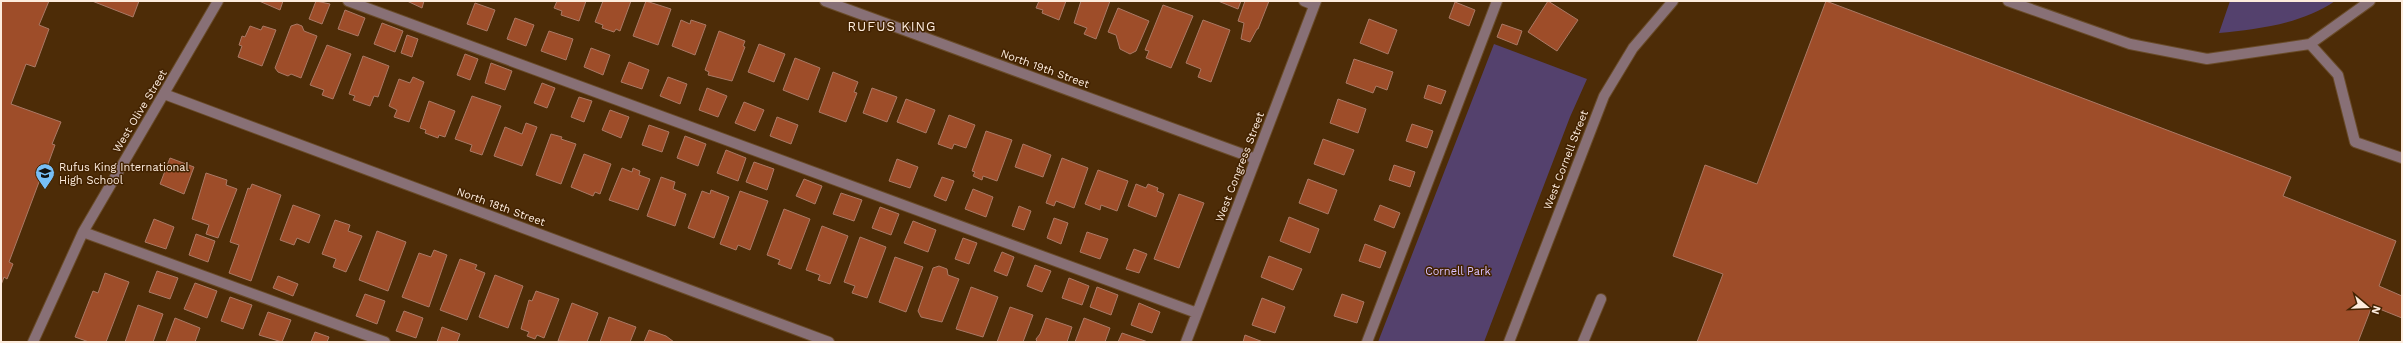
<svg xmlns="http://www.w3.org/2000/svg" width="2403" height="343" font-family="'Work Sans',sans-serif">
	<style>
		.green { fill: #54416d }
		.building { fill: #9e4d29; stroke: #aa7965 }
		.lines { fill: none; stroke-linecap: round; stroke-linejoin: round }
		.minor-casing { stroke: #694b29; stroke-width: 12 }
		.minor { stroke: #887076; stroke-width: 10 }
		.labels { text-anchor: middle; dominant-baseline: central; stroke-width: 3; stroke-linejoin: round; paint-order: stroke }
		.street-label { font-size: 11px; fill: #fdecdd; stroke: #422200 }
		.poi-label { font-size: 11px; fill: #fdecdd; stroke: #422200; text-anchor: start }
		.park-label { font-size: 11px; fill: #dac1ff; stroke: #422200 }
		.quarter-label { font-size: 13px; letter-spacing: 1px; fill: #fdecdd; stroke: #422200 }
	</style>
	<rect width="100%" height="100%" fill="#4d2c07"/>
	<path class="green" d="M2230,1H2335C2302,24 2258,29 2219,33Z
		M1494,44L1587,79L1570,117L1484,342H1378Z"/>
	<path class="building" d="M1,1H49L39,25L49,29L35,67L26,64L11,104L61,122L52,144L55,145L47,167L45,166L9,262L13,264L7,279L4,277L1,285Z
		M92,1H139L133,17Z
		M259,1H283L280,10Z
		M316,1L330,4L322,24L309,19Z
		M407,1H424L422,8Z
		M557,1H586L579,21L561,15L562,11L554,8Z
		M603,1H631L620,31L616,29L614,32L602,28L603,25L595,22Z
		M646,1L671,9L658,45L633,36Z
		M1039,1H1066L1059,20L1042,13L1043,10L1036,8Z
		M1081,1H1110L1096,39L1084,34L1087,28L1074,23Z
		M1218,1H1241L1238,9Z
		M1245,1H1269L1258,29H1257L1250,42L1241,39L1244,23L1238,21Z
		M1548,1L1578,20L1557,51L1528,32Z
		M1826,1L2291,177L2283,196L2396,241L2379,286L2402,296V318L2372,306L2358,342H1697L1723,274L1673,256L1705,165L1757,184Z
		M1455,2L1475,10L1469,26L1449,18Z
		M475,3L495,10L487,31L467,24Z
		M1163,5L1193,16L1171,68L1146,58L1149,51L1145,50Z
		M1118,8L1149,21L1136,51L1130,54L1120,49L1116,35L1108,32Z
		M345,10L365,18L358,36L338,29Z
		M515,18L534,25L526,46L507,39Z
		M1369,19L1397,30L1388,54L1360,43Z
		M681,20L690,24L691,20L706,25L695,55L672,46Z
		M1203,20L1230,30L1211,82L1198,77L1201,69L1186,63Z
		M382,23L403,31L395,52L374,44Z
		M297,24L302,26L304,31L317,36L301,78L291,74L288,76L278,72L275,68L291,26Z
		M1502,24L1522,31L1517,45L1497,37Z
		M250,26L261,30L263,26L276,30L262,66L238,57L242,46L239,45L242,36L245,37Z
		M549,31L573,39L566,60L541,51Z
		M719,31L745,41L743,46L745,47L732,81L708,75L709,72L705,70Z
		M407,35L418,39L412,57L401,53Z
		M759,44L785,54L774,82L748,72Z
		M327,45L351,54L333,99L322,95L324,90L310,85Z
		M591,48L610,55L603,75L584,67Z
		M465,54L478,59L470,80L457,75Z
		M363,56L389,66L378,97L374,96L370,106L353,100L355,96L349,94Z
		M795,58L820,68L808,100L783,90Z
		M1354,59L1393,72L1387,90L1376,86L1373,93L1346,83Z
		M629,62L649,70L642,89L621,82Z
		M491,63L512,71L505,90L485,83Z
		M833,72L858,82L854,92L857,93L846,122L819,112Z
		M413,77L424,82L409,122L394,117L397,110L389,106L399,79L410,83Z
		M668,77L687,84L680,104L660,96Z
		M542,83L555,88L547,108L534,103Z
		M1428,85L1446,91L1441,104L1424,98Z
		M707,88L727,96L718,117L699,110Z
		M872,88L897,97L887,122L863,113Z
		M472,96L501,106L482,155L470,151L472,145L455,139Z
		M579,97L592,101L584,122L571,117Z
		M906,99L935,110L926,133L897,122Z
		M1338,99L1366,109L1358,133L1330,123Z
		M429,101L455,111L445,137L439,135L438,138L425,133L426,130L420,128Z
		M744,102L764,110L755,131L735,123Z
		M610,110L629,117L621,138L602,130Z
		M949,115L975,125L966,148L954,144L952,149L938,144Z
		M777,117L798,125L791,144L770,136Z
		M526,123L537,127L522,166L494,156L505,127L522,134Z
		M1412,124L1433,131L1427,148L1406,141Z
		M649,125L669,132L662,152L642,145Z
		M986,131L1012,140L997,181L983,176L982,180L973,176L975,172L972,171Z
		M551,134L562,137L561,139L576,144L561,184L536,175Z
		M685,136L706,144L698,166L677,158Z
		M1323,139L1354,150L1344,175L1314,164Z
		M1023,144L1051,155L1043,177L1015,167Z
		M726,150L746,158L738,181L717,173Z
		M584,154L611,164L600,194L595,192L593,196L571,187Z
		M170,158L194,167L184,194L160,184Z
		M1062,158L1088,168L1074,208L1056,201L1054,206L1046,203Z
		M897,159L918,167L910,188L889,181Z
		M754,162L774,169L767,190L746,182Z
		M1394,165L1415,172L1410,187L1389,180Z
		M622,168L632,172L633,168L640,171L639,175L650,179L638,210L609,200Z
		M1098,170L1128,181L1117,211L1101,205L1100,210L1085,204Z
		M206,173L227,180L226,185L237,189L218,238L206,234L209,225L192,219Z
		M661,177L675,182L673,189L686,194L675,226L647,216Z
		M942,177L954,181L946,201L934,196Z
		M804,179L822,186L815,204L796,196Z
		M1308,179L1337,190L1328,214L1299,203Z
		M252,184L281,195L251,281L229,273L239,245L230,242L248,188L250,189Z
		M1136,184L1146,188L1148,184L1158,188L1157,191L1164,194L1156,217L1128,206Z
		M973,189L993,197L986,217L965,209Z
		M711,190L729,197L714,238L688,228L702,191L710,194Z
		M740,191L768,201L750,250L738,245L736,250L720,244Z
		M841,193L862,200L854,221L833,214Z
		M1179,194L1204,203L1179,268L1154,259Z
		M293,205L320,215L309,243L297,238L294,245L280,240Z
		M1380,205L1400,213L1394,228L1374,220Z
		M1019,206L1031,211L1024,230L1012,226Z
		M880,207L899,214L891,235L872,228Z
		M784,209L810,219L791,269L778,264L780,260L767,255Z
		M1289,217L1319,229L1310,253L1280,241Z
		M1054,218L1068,223L1061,244L1047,238Z
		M154,219L174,227L166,249L145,242Z
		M335,220L350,225L348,231L362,236L346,272L333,267L336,259L322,254Z
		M913,221L936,230L928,252L904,243Z
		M822,226L848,236L830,284L818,280L820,275L806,270Z
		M377,231L406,242L388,291L359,280Z
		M1087,232L1108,239L1100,259L1080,252Z
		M196,234L215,241L208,262L189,255Z
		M860,237L886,247L867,298L852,293L855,286L844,282Z
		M963,238L977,243L969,264L955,259Z
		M1365,244L1386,252L1380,268L1359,261Z
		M1134,249L1147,254L1139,273L1126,269Z
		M434,250L447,255L429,307L402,297L419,253L431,257Z
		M1002,252L1014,257L1007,276L994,271Z
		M1269,256L1302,269L1293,290L1261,277Z
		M895,257L923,267L906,312L879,302Z
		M460,259L477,265L475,269L485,273L467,320L440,310Z
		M1035,265L1051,271L1042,292L1027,286Z
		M939,266L947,269L948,275L959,279L942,322L921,317L918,311L933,268Z
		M157,271L178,278L170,299L149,292Z
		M105,273L129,282L106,342H89L75,337L93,291L98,293Z
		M495,275L523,286L508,328L479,317Z
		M278,276L298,284L293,296L273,288Z
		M1069,278L1089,286L1082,305L1062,298Z
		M195,283L217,291L207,318L184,309Z
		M971,287L998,297L983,337L956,329Z
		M1097,287L1118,295L1111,315L1090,307Z
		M536,291L559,299L544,338L537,335L535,339L527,336L529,332L521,329L529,300L532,301Z
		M365,294L385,301L377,324L356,316Z
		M1342,294L1364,302L1357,323L1334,316Z
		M230,297L252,305L243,329L221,321Z
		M1262,298L1285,307L1275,333L1252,325Z
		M572,303L598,313L587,342L558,341Z
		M1139,303L1160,312L1152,333L1131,325Z
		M138,305L163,314L153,342H125Z
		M1010,307L1033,315L1023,342H997Z
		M404,311L423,318L416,338L396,331Z
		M268,312L291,320L282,342L259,335Z
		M609,317L636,327L630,342H600Z
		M175,318L200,328L195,342H166Z
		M1046,318L1072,327L1067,342H1037L1036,339L1040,334Z
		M1084,318L1110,328L1105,342H1075Z
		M442,327L460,334L457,342H437Z
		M649,330L666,336L674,342H644Z
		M315,332L329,337L327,342H311Z
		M1122,333L1148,342H1118Z
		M1245,335L1263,342H1243Z"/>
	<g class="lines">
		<defs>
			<path id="minor" d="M348,1L1197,313
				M825,1L1256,159
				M1304,1L1314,5
				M2008,1L2130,44L2207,59L2310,44L2370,1
				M2310,44L2338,75L2355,142L2402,158
				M164,94L829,342
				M83,232L385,342
				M33,342L83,232L218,1
				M1186,342L1316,1
				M1367,342L1497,1
				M1509,342L1604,96L1633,48L1673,1
				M1583,342L1601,299"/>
		</defs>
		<use href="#minor" class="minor-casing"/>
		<use href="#minor" class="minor"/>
	</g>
	<defs>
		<symbol id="school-pin" viewBox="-11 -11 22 30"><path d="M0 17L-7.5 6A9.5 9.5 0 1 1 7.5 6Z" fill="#77bff7" stroke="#422200"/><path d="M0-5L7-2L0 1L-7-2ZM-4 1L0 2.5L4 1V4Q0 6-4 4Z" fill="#111"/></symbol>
	</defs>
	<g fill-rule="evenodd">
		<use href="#school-pin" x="34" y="162" width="22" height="30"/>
	</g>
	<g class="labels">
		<g class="street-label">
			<text transform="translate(1045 69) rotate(20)">North 19th Street</text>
			<text transform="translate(140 111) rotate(-59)">West Olive Street</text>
			<text transform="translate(1566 160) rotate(-69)">West Cornell Street</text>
			<text transform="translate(1240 167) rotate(-69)">West Congress Street</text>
			<text transform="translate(501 207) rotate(20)">North 18th Street</text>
		</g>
		<g class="poi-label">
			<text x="59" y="167">Rufus King International<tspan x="59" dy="13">High School</tspan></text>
		</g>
		<g class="park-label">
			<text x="1458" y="271">Cornell Park</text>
		</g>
		<g class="quarter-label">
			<text x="892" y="26">RUFUS KING</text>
		</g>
	</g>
	<rect width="2403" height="343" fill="none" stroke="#fdecdd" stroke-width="4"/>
	<g transform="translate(2367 307) rotate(109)" stroke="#422200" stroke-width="3" paint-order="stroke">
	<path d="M0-3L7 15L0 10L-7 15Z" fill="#fdecdd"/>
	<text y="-6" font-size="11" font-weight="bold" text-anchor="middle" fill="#fdecdd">N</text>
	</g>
</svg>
